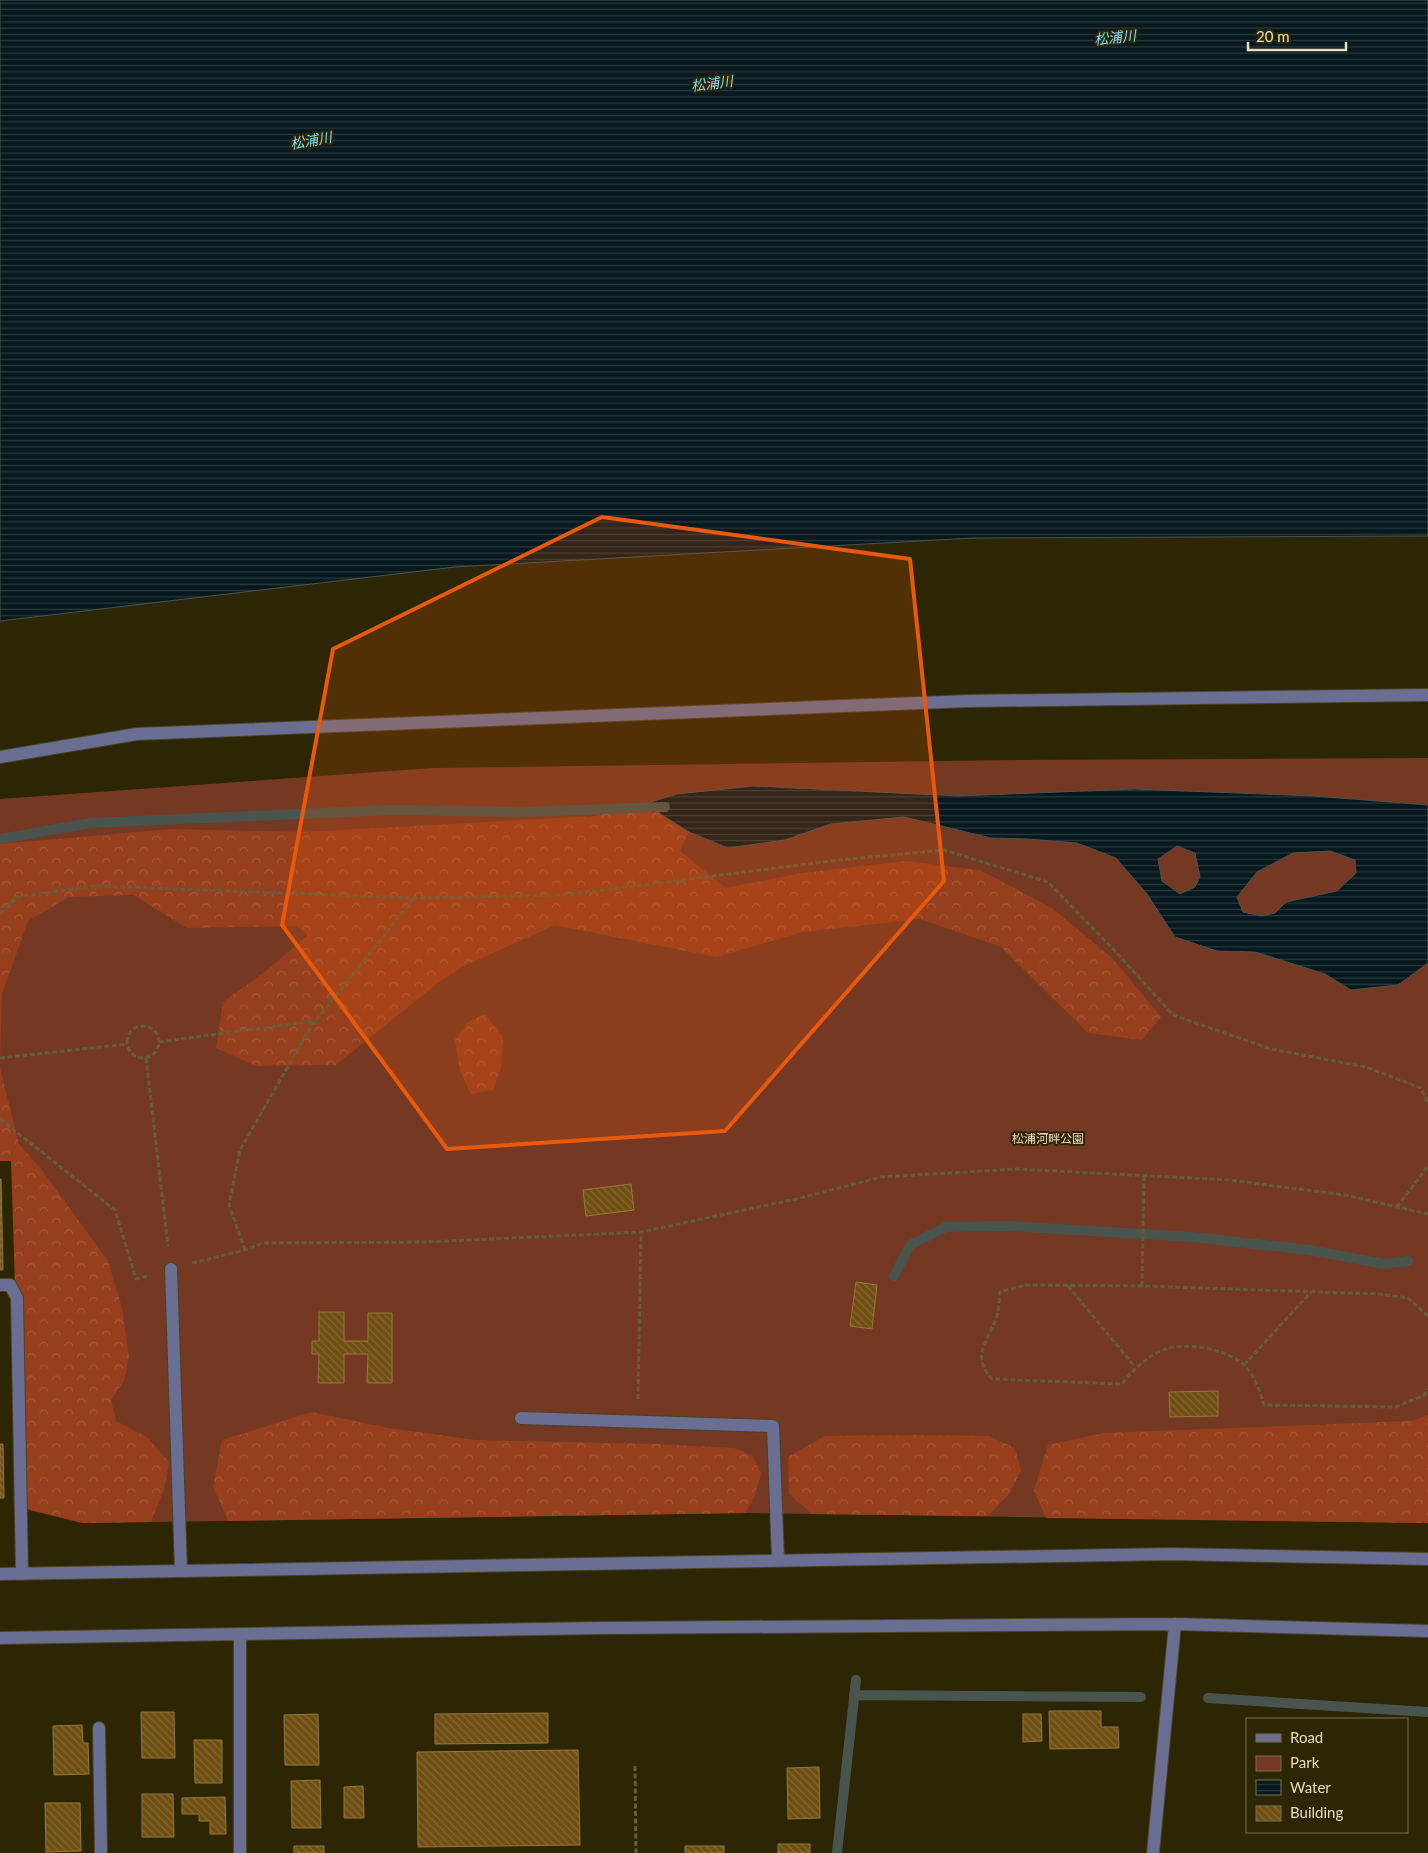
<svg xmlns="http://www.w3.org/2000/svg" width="1428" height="1853" font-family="Lato,'Noto Sans JP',sans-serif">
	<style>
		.green { fill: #753822 }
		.forest { fill: url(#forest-crowns) }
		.water { fill: url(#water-rules); stroke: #49544e; fill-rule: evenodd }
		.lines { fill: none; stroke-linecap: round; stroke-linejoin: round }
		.stream { stroke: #49544e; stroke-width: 10 }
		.building { fill: url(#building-back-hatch); stroke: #98773e }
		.minor-casing { stroke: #494422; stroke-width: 14 }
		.path { stroke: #645e3d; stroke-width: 3; stroke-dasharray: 5 2.5; stroke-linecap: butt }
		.minor { stroke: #6a6e92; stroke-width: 12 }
		.marked { fill: #e8590c; fill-opacity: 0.2; stroke: #e8590c; stroke-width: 4; stroke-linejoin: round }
		.labels { text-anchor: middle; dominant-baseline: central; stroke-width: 4; stroke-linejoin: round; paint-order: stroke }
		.park-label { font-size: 12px; fill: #f2d8cf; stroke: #2c2604 }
		.water-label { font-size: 14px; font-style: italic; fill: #82dcf8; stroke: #2c2604 }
	</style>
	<defs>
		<pattern id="forest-crowns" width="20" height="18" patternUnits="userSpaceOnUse" patternTransform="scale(1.25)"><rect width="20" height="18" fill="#973e1d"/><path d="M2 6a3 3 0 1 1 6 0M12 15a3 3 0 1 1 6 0" fill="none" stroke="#a5593c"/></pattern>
		<pattern id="water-rules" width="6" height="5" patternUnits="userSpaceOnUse" patternTransform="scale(1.25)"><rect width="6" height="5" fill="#07181e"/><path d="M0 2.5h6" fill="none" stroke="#2b393d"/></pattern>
		<pattern id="building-back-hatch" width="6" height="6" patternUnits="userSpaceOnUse" patternTransform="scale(1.25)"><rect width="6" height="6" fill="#6e4f11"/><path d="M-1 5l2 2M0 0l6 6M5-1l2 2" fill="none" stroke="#836832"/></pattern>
	</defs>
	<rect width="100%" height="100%" fill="#2c2604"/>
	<path class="green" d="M1428,758V1523L745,1513L82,1523L11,1161H0V799L434,768L1016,760Z"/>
	<path class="forest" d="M647,803L662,815L689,832L680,851L726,888L802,873L905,861L980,870L1052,908L1113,959L1161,1017L1142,1040L1088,1033L1001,947L920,919L803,932L716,957L555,925L460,968L439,982L336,1065L256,1066L216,1048L223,1002L267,970L308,935L297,926L187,928L133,895L69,897L28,921L2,994L0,1059V844L172,829L304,832L596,816Z
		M485,1014L503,1037L501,1068L493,1090L471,1094L460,1071L455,1040L468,1022Z
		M0,1068L19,1144L42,1170L108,1261L122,1308L129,1357L124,1381L111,1400L116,1421L147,1437L169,1462L164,1489L151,1522L82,1523L22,1508L11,1161H0Z
		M312,1412L388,1428L476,1440L658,1444L734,1448L753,1456L761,1474L755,1496L745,1513L228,1521L213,1487L222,1440Z
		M1428,1415V1523L1046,1518L1034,1490L1048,1445L1104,1433L1411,1421Z
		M912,1435L989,1436L1015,1448L1021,1471L1009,1494L988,1516L812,1514L789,1494L788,1457L825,1436Z"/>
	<path class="water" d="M0,0H1428V536L973,538L455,567L0,621Z
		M753,786L959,796L1134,789L1314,796L1428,805V963L1398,985L1351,990L1325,974L1255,952L1217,951L1175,937L1147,894L1116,858L1077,843L1028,839L991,838L904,817L831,824L785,840L728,848L689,832L662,815L647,803L677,794ZM1177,846L1195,853L1200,877L1195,887L1180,894L1162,881L1158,859ZM1330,851L1355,860L1356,873L1337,891L1286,902L1275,913L1261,916L1243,912L1237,897L1257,872L1293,853Z"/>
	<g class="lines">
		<path class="stream" d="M0,839L90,823L391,810L523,812L665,807
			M894,1276L910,1245L946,1227L1008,1226L1193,1237L1309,1250L1384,1264L1408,1261
			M854,1695L1141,1697
			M1208,1698L1428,1712
			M837,1853L856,1680"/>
	</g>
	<path class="building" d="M0,1179H1L3,1270H0Z
		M631,1184L634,1210L586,1216L583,1190Z
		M856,1282L877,1285L872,1329L850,1326Z
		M319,1312H344V1341H368V1313H392V1383H367L368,1354H344V1383H318L319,1354H312V1341H319Z
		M1218,1391V1416L1170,1417L1169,1392Z
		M0,1444H3L4,1498H0Z
		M1049,1711H1101V1727H1118L1119,1748L1050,1749Z
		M141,1712H174L175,1758H142Z
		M548,1713V1743L435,1744V1714Z
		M318,1714L319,1765H285L284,1715Z
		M1023,1714H1041L1042,1741L1023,1742Z
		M82,1725L83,1743H88L89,1774L54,1775L53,1726Z
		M194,1740H222V1783H195Z
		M578,1750L580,1845L418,1847L417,1752Z
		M819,1767L820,1818L788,1819L787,1768Z
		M320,1780L321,1828H292L291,1781Z
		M363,1786L364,1818H344V1787Z
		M142,1794H173L174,1837H142Z
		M225,1797L226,1834H210V1821H199V1814H182V1798Z
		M45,1803H80L81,1851L46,1852Z
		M778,1844H810V1853H778Z
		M294,1846H324V1853H294Z
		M685,1846H724V1853H685Z"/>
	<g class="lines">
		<defs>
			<path id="minor" d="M0,757L137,734L969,701L1428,695
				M171,1269L181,1571
				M0,1285H10L17,1298L22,1574
				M521,1418L773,1426L778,1560
				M0,1574L1171,1554L1428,1559
				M240,1634V1853
				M0,1638L601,1628L1175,1624L1428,1631
				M99,1728L101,1853
				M1153,1853L1175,1624"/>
		</defs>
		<use href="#minor" class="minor-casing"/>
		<path class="path" d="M0,913L17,897L93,886L414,898L564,895L839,860L944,850L1048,882L1114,950L1173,1015L1271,1049L1366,1067L1421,1088L1428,1104
			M127 1042a16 16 0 1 1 32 0a16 16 0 1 1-32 0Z
			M159,1042L315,1021
			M0,1058L127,1044
			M146,1058L168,1246
			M0,1119L115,1210L136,1279L147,1276
			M1397,1207L1428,1166
			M245,1250L229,1205L240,1150L310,1028L414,898
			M192,1263L245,1250L262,1243L426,1242L641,1232L796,1199L881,1177L1017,1169L1229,1180L1345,1195L1428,1214
			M1068,1286L1135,1367
			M1142,1286L1144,1175
			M1428,1316L1408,1298L1379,1294L1142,1286L1026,1285L1000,1292C999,1301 999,1311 996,1319C987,1343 971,1356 992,1379L1122,1384C1133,1370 1146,1357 1163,1350C1184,1341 1226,1349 1243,1364C1254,1374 1260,1391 1264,1405L1396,1407L1424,1395L1428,1389
			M1244,1365L1312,1291
			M638,1399L641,1232
			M635,1766L636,1853"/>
		<use href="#minor" class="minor"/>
	</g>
	<path class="marked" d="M602,517L910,559L944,881L725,1131L447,1149L282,925L333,649Z"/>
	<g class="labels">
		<g class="park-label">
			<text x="1048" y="1138">松浦河畔公園</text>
		</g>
		<g class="water-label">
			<text transform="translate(1115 37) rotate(-6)">松浦川</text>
			<text transform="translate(712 83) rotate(-7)">松浦川</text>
			<text transform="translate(311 140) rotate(-10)">松浦川</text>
		</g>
	</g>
	<rect x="1246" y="1718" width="162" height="115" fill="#2c2604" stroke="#76704f"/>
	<rect x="1256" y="1734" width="25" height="8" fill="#6a6e92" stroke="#76704f"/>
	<text x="1290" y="1743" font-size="15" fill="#e4dfbf">Road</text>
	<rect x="1256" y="1756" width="25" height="15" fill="#753822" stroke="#76704f"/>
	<text x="1290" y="1768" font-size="15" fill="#e4dfbf">Park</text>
	<rect x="1256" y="1780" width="25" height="15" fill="url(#water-rules)" stroke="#76704f"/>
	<text x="1290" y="1793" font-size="15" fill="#e4dfbf">Water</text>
	<rect x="1256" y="1806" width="25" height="15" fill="url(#building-back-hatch)" stroke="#76704f"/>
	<text x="1290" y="1818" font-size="15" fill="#e4dfbf">Building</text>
	<path d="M1248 42v8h98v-8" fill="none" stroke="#e4dfbf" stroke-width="2.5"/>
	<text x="1256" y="42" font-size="15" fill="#e4dfbf" stroke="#2c2604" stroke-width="4" paint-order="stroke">20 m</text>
</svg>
